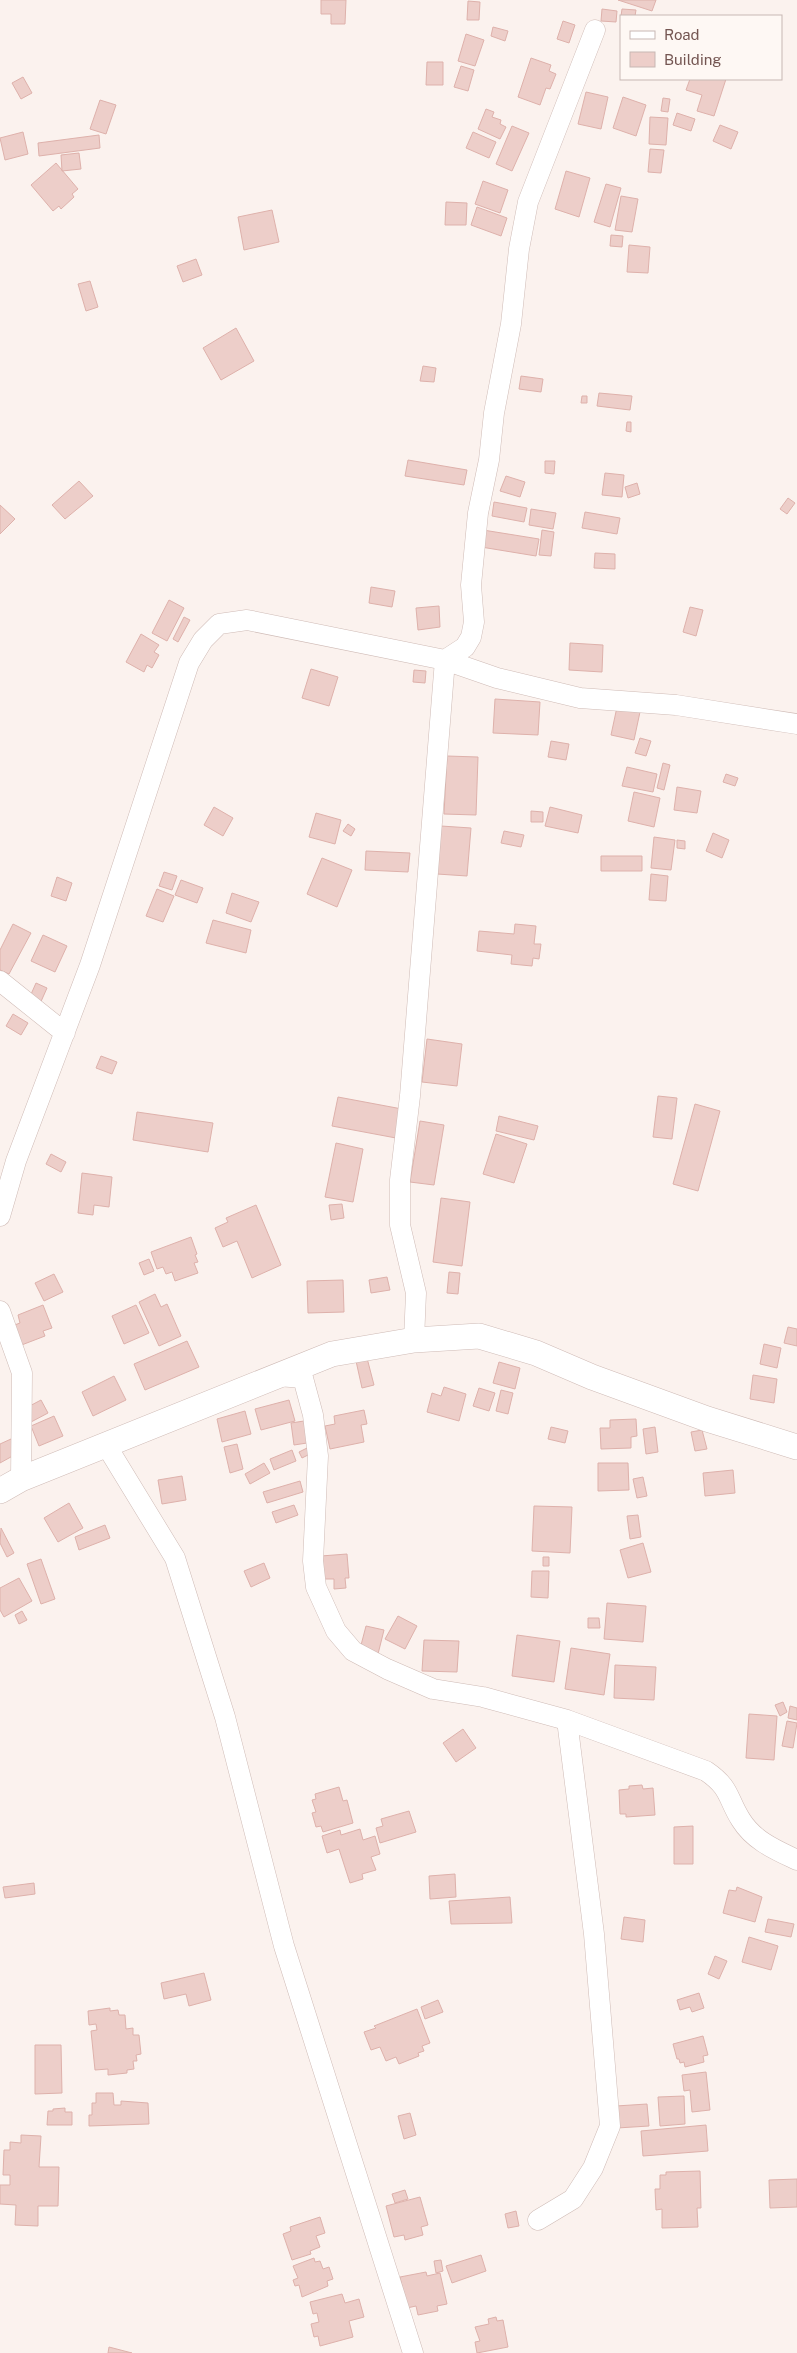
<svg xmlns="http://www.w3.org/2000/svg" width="797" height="2353" font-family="'Public Sans',sans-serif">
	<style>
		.building { fill: #edcec9; stroke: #deb1ab }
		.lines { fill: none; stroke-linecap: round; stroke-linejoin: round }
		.minor-casing { stroke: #cfbbb6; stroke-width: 21 }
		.tertiary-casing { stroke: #cfbbb6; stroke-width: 26 }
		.minor { stroke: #fff; stroke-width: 20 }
		.tertiary { stroke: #fff; stroke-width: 25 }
	</style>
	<rect width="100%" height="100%" fill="#fbf2ee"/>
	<path class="building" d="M321,0H346L345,24H331V14H321Z
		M618,0H656L652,11Z
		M468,1L480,2L479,20H467Z
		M602,9L617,11L616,22L601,21Z
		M622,9L636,10L635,16H621Z
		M563,21L575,25L569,43L557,39Z
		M493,27L508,31L505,41L491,36Z
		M466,34L484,40L475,66L458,61Z
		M531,58L551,65L549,71L556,74L550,89L546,88L540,105L518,97Z
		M427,62H443V85H426Z
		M461,66L474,70L468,91L454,87Z
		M23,77L32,93L21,99L12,83Z
		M690,79H726L714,116L697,111L702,95L686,90Z
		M586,92L608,97L601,129L578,124Z
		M623,97L646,105L636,136L613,128Z
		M663,98L670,99L668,112L661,111Z
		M100,100L116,105L106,134L90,129Z
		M486,109L494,112L492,117L501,120L500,124L506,127L500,139L478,129Z
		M677,113L695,119L691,131L673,125Z
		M650,117L668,118L666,145L649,144Z
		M720,125L738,132L731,149L713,141Z
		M512,126L529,133L512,171L496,164Z
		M23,132L28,154L5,160L0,138Z
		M473,132L496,142L489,158L466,148Z
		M99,135L100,148L39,156L38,143Z
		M650,149L664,150L661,173L648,172Z
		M79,153L81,169L62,171L61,155Z
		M56,163L78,189L72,194L74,197L61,209L59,206L53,211L31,185Z
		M566,171L590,178L579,217L555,209Z
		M483,181L508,190L500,213L475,204Z
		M606,184L621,188L610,227L594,222Z
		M621,196L638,199L632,232L615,230Z
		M446,202L467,203L466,225H445Z
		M477,207L507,218L501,236L471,225Z
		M272,210L279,242L244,250L238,217Z
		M611,235L623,236L622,247L610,246Z
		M629,245L650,247L648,273L627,272Z
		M196,259L202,275L183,282L177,266Z
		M90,281L98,307L86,311L78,284Z
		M236,328L254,361L221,380L203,348Z
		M423,366L436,368L434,382L420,381Z
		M521,376L543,379L541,392L519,389Z
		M599,393L632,396L630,410L597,406Z
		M582,396H587V403H581Z
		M627,422H631V432L626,431Z
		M408,460L467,470L464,485L405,476Z
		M545,461H555L554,474L545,473Z
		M605,473L624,475L622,497L602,495Z
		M506,476L525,482L520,497L500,491Z
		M79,481L93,496L65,519L52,505Z
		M637,483L640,494L628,498L625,487Z
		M788,498L795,503L787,514L780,509Z
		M494,502L527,508L524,522L492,516Z
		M0,505L15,519L0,534Z
		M531,509L556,513L553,529L529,525Z
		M585,512L620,518L617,534L582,528Z
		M483,530L539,539L536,556L481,547Z
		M542,530L554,532L551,556L539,555Z
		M595,553L615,554V569L594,568Z
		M371,587L395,591L392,607L369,603Z
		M169,600L184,608L167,641L152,633Z
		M439,606L440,627L418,630L416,608Z
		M690,607L703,610L696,636L683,632Z
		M184,617L190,620L178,642L173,639Z
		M141,634L159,645L154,652L159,655L152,668L147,665L144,672L126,662Z
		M570,643L603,645L602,672L569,670Z
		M311,669L338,677L329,706L302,698Z
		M414,670L426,671L425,683L413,682Z
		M495,699L540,702L538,735L493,733Z
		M617,707L640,712L634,740L611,735Z
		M640,738L651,741L646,756L635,753Z
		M551,741L569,744L566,760L548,757Z
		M447,756L478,757L476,815L444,814Z
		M663,763L670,765L664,790L657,788Z
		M627,767L657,774L653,792L622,786Z
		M726,774L738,778L735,786L723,782Z
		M677,787L701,791L697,813L674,810Z
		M634,792L660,798L654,827L628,821Z
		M214,807L233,818L223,836L204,825Z
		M550,807L582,815L578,833L545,826Z
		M531,811L543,812V822H531Z
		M316,813L341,820L335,844L309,837Z
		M348,824L355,829L351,836L343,831Z
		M441,826L471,828L467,876L437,874Z
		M504,831L524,835L521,847L501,843Z
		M713,833L729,840L722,858L706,851Z
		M654,837L675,840L671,870L651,868Z
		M677,840L685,841V849L677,848Z
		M366,851L410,853L408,872L365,870Z
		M601,856H642V871H601Z
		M322,858L352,870L337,907L307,894Z
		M164,872L177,876L172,890L159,886Z
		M651,874L668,876L666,901L649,900Z
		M57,877L72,883L66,901L51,896Z
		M181,880L203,888L197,903L175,895Z
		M157,889L174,896L163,922L146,916Z
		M232,893L259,902L251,922L226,913Z
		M213,920L251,930L246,953L206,943Z
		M13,924L31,933L9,974L0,970V950Z
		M515,924L536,926L534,944H541L539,959L533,958L532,966L511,964L512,955L477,951L479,931L514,934Z
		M43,935L67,946L55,972L31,961Z
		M36,983L47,988L39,1006L28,1001Z
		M13,1014L28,1023L21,1035L6,1026Z
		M427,1039L462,1044L457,1086L422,1082Z
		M101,1056L117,1062L112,1074L96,1068Z
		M658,1096L677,1098L672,1139L653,1137Z
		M338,1097L402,1109L396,1138L332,1126Z
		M695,1104L720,1111L698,1191L673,1184Z
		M137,1112L213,1123L208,1152L133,1140Z
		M499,1116L538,1126L534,1140L496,1131Z
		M420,1121L444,1125L434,1185L410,1182Z
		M496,1134L527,1144L514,1183L483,1174Z
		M336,1143L363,1149L353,1202L325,1197Z
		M51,1154L66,1162L61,1172L46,1164Z
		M82,1173L112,1177L109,1207L94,1205L93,1215L78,1213Z
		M441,1198L470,1202L462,1266L433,1262Z
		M342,1204L344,1218L331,1220L329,1205Z
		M256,1205L281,1265L252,1278L237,1241L223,1247L215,1228L228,1222L226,1218Z
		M191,1237L197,1254L195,1255L198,1262L194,1263L198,1273L175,1281L172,1272L166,1274L163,1267L157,1269L151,1252Z
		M149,1259L154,1271L144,1275L139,1263Z
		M449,1272L460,1273L458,1294L447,1293Z
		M54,1274L63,1292L44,1301L35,1283Z
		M387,1277L390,1290L371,1293L369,1280Z
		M343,1280L344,1312L308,1313L307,1281Z
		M155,1294L161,1307L167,1304L181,1336L159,1346L139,1302Z
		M43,1305L52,1328L43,1331L45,1336L19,1346L12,1326L20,1323L18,1315Z
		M136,1305L149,1333L124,1344L112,1316Z
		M788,1327L797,1329V1346L784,1343Z
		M187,1341L199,1367L145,1390L134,1364Z
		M764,1344L781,1348L777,1368L760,1364Z
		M367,1358L374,1385L362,1388L356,1361Z
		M499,1362L520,1368L515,1389L493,1383Z
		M753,1375L777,1379L774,1403L750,1399Z
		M114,1376L126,1400L93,1416L82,1392Z
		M444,1387L466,1394L459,1421L427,1412L432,1393L441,1396Z
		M479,1388L495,1393L489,1411L473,1406Z
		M501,1390L513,1393L508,1414L496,1411Z
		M41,1400L48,1413L31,1422L24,1409Z
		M289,1400L295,1421L261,1430L255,1409Z
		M364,1410L367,1424L361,1425L364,1442L330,1449L325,1426L335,1424L334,1416Z
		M245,1411L251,1434L222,1442L217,1419Z
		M54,1416L63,1436L39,1446L31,1426Z
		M636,1419L637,1436L631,1437V1448L601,1449L600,1428H610V1420Z
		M304,1421L307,1443L294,1445L291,1423Z
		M551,1427L568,1431L565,1443L548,1439Z
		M655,1427L658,1452L646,1454L643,1429Z
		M702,1430L707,1449L695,1451L691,1432Z
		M11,1439L18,1453L0,1463V1444Z
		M237,1444L243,1469L230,1473L224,1447Z
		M307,1448L310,1454L302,1458L299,1452Z
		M292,1450L296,1461L274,1470L270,1459Z
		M264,1463L270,1473L250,1484L245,1474Z
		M598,1463H628L629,1490L598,1491Z
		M733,1470L735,1493L705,1496L703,1473Z
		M182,1476L186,1500L162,1504L158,1480Z
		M643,1477L647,1496L637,1498L633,1479Z
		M300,1481L303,1492L267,1503L263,1492Z
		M69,1503L83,1528L58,1542L44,1518Z
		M294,1505L298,1515L276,1523L272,1512Z
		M534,1506L572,1507L570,1553L532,1551Z
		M638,1515L641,1537L630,1539L627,1516Z
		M105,1525L110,1538L79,1550L75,1537Z
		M1,1528L14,1553L7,1557L0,1543Z
		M643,1543L651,1572L628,1578L620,1550Z
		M347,1554L349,1578H345L346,1588L334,1589V1579H323L321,1556Z
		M543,1557H549V1566H543Z
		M41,1559L55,1599L41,1604L27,1564Z
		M264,1563L270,1578L251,1587L244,1571Z
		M532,1571H549L548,1598L531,1597Z
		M19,1578L32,1601L4,1617L0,1610V1588Z
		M607,1603L646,1606L643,1642L604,1639Z
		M22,1611L27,1620L19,1624L15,1615Z
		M398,1616L417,1626L405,1649L385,1639Z
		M588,1618H599L600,1628H588Z
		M366,1626L384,1630L378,1654L360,1649Z
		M517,1635L560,1641L554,1682L512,1676Z
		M424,1640L459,1641L457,1672L422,1671Z
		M571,1648L610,1654L604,1695L565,1689Z
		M615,1665L656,1667L654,1700L614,1698Z
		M783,1702L787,1712L780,1716L775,1705Z
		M790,1706L797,1708V1720L788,1718Z
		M749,1714L777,1716L774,1760L746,1758Z
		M787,1721L797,1723L793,1748L782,1746Z
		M463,1729L476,1748L456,1762L443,1743Z
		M642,1785L643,1789L653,1788L655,1815L626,1817V1814H620L619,1790L629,1789V1786Z
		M339,1787L343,1801L347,1800L353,1823L323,1832L321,1826L316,1827L312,1813L316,1812L312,1800L316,1799L315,1794Z
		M409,1811L416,1832L380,1843L376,1828L383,1826L381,1819Z
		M693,1826V1864H674V1827Z
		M360,1829L363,1840L375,1836L380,1854L371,1857L376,1870L362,1874L363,1879L350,1883L339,1849L327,1853L322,1836L340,1830L341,1835Z
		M455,1874L456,1897L430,1899L429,1876Z
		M34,1883L35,1894L5,1898L3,1887Z
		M737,1887L762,1897L755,1922L723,1913L729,1890L736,1891Z
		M510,1897L512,1923L451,1924L449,1901Z
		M624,1917L645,1920L643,1942L621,1939Z
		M768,1919L794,1924L791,1937L765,1932Z
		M749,1937L778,1946L771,1970L742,1962Z
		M715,1956L727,1961L719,1979L708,1974Z
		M204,1973L211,2000L189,2006L186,1994L164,1999L161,1983Z
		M699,1993L704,2008L692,2012L690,2007L680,2010L677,2000Z
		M438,2000L443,2012L425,2019L421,2007Z
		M110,2008V2011L118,2010L119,2015H125L126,2029L133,2028V2035H139L141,2054L136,2055L137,2061H133L134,2069L127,2070V2073L108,2075V2069L95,2070L91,2031L97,2030L96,2024L89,2025L88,2011Z
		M417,2009L430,2043L422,2046L424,2051L418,2053L419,2056L399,2064L396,2057L386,2061L380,2047L371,2050L364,2032L376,2028L374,2026Z
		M703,2036L708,2055L703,2056L704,2062L685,2067L684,2062L680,2063L679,2059H677L673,2044Z
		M35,2045H61L62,2093L35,2094Z
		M706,2072L710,2110L692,2112L690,2090L684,2091L682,2075Z
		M96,2093H113L114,2105H121V2101L148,2103L149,2124L89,2126V2115H92V2103H96Z
		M684,2096L685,2124L660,2126L658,2097Z
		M647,2104L649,2126L617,2128L616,2106Z
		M65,2108V2112H72V2125H47L48,2111H53V2109Z
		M410,2113L416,2135L404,2139L398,2116Z
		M706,2125L708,2151L643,2156L641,2131Z
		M21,2135L41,2136L39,2167H59L58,2206H38V2226L15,2225L16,2205L0,2204V2185H10V2175H3L4,2150H10V2142L21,2143Z
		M700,2171L701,2208H697L698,2227L662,2228V2209L656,2210L655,2189H660V2175H666V2172Z
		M797,2179V2207L770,2208L769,2180Z
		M405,2190L408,2199L395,2203L392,2194Z
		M420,2197L428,2225L421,2227L423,2235L405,2240L404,2235L394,2237L386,2206Z
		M516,2211L519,2226L508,2228L505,2214Z
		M320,2217L325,2233L316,2236L320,2247L310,2251L311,2254L292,2260L283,2234L291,2231L290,2227Z
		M481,2255L486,2271L452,2283L446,2266Z
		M314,2258L315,2262L320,2261L323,2269L329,2267L333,2279L327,2281L328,2286L302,2297L299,2285L295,2286L293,2280L298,2278L293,2266Z
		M441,2260L443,2271L436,2273L434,2261Z
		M426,2272L427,2276L440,2273L447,2304L437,2306L438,2311L418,2315L416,2306L407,2308L400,2277Z
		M342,2294L345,2303L359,2299L364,2317L349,2321L353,2337L320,2346L318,2336L314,2337L311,2324L319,2322L317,2313L313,2314L310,2302Z
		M496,2317L497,2321L503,2320L508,2347L477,2353L475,2342L480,2341L475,2327L489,2324L488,2319Z
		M109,2347L132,2353H108Z"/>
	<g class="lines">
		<defs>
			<path id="minor" d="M0,981L65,1033
				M0,1216L16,1161L90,965L189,663L203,640L219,624L247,620L445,660L497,678L580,698L676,705L797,724
				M0,1311L22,1373L21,1479
				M414,1340L416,1293L400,1225V1180L410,1096L445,660L465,647L471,637L474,622L471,585L478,513L489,460L494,413L511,324L519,249L528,202L595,30
				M278,1376L303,1378L313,1415L318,1456L313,1561L316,1587L336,1631L353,1651L387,1669L433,1689L483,1697L567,1720L706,1771C731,1788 727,1798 741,1820C754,1841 776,1850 797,1860
				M106,1445L175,1558L225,1717L284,1946L413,2353
				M538,2220L573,2199L593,2168L610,2126L594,1934L567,1720"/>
			<path id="tertiary" d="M0,1491L21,1479L332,1354L414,1340L479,1336L536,1353L592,1377L707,1419L797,1447"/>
		</defs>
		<use href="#minor" class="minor-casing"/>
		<use href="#tertiary" class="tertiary-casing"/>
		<use href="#minor" class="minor"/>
		<use href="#tertiary" class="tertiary"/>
	</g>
	<rect x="620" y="15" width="162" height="65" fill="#fef8f4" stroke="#c7b7b3"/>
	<rect x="630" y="31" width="25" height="8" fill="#ffffff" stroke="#c7b7b3"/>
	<text x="664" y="40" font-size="15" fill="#745652">Road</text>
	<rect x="630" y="52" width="25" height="15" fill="#edcec9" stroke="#c7b7b3"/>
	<text x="664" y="65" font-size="15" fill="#745652">Building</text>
</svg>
